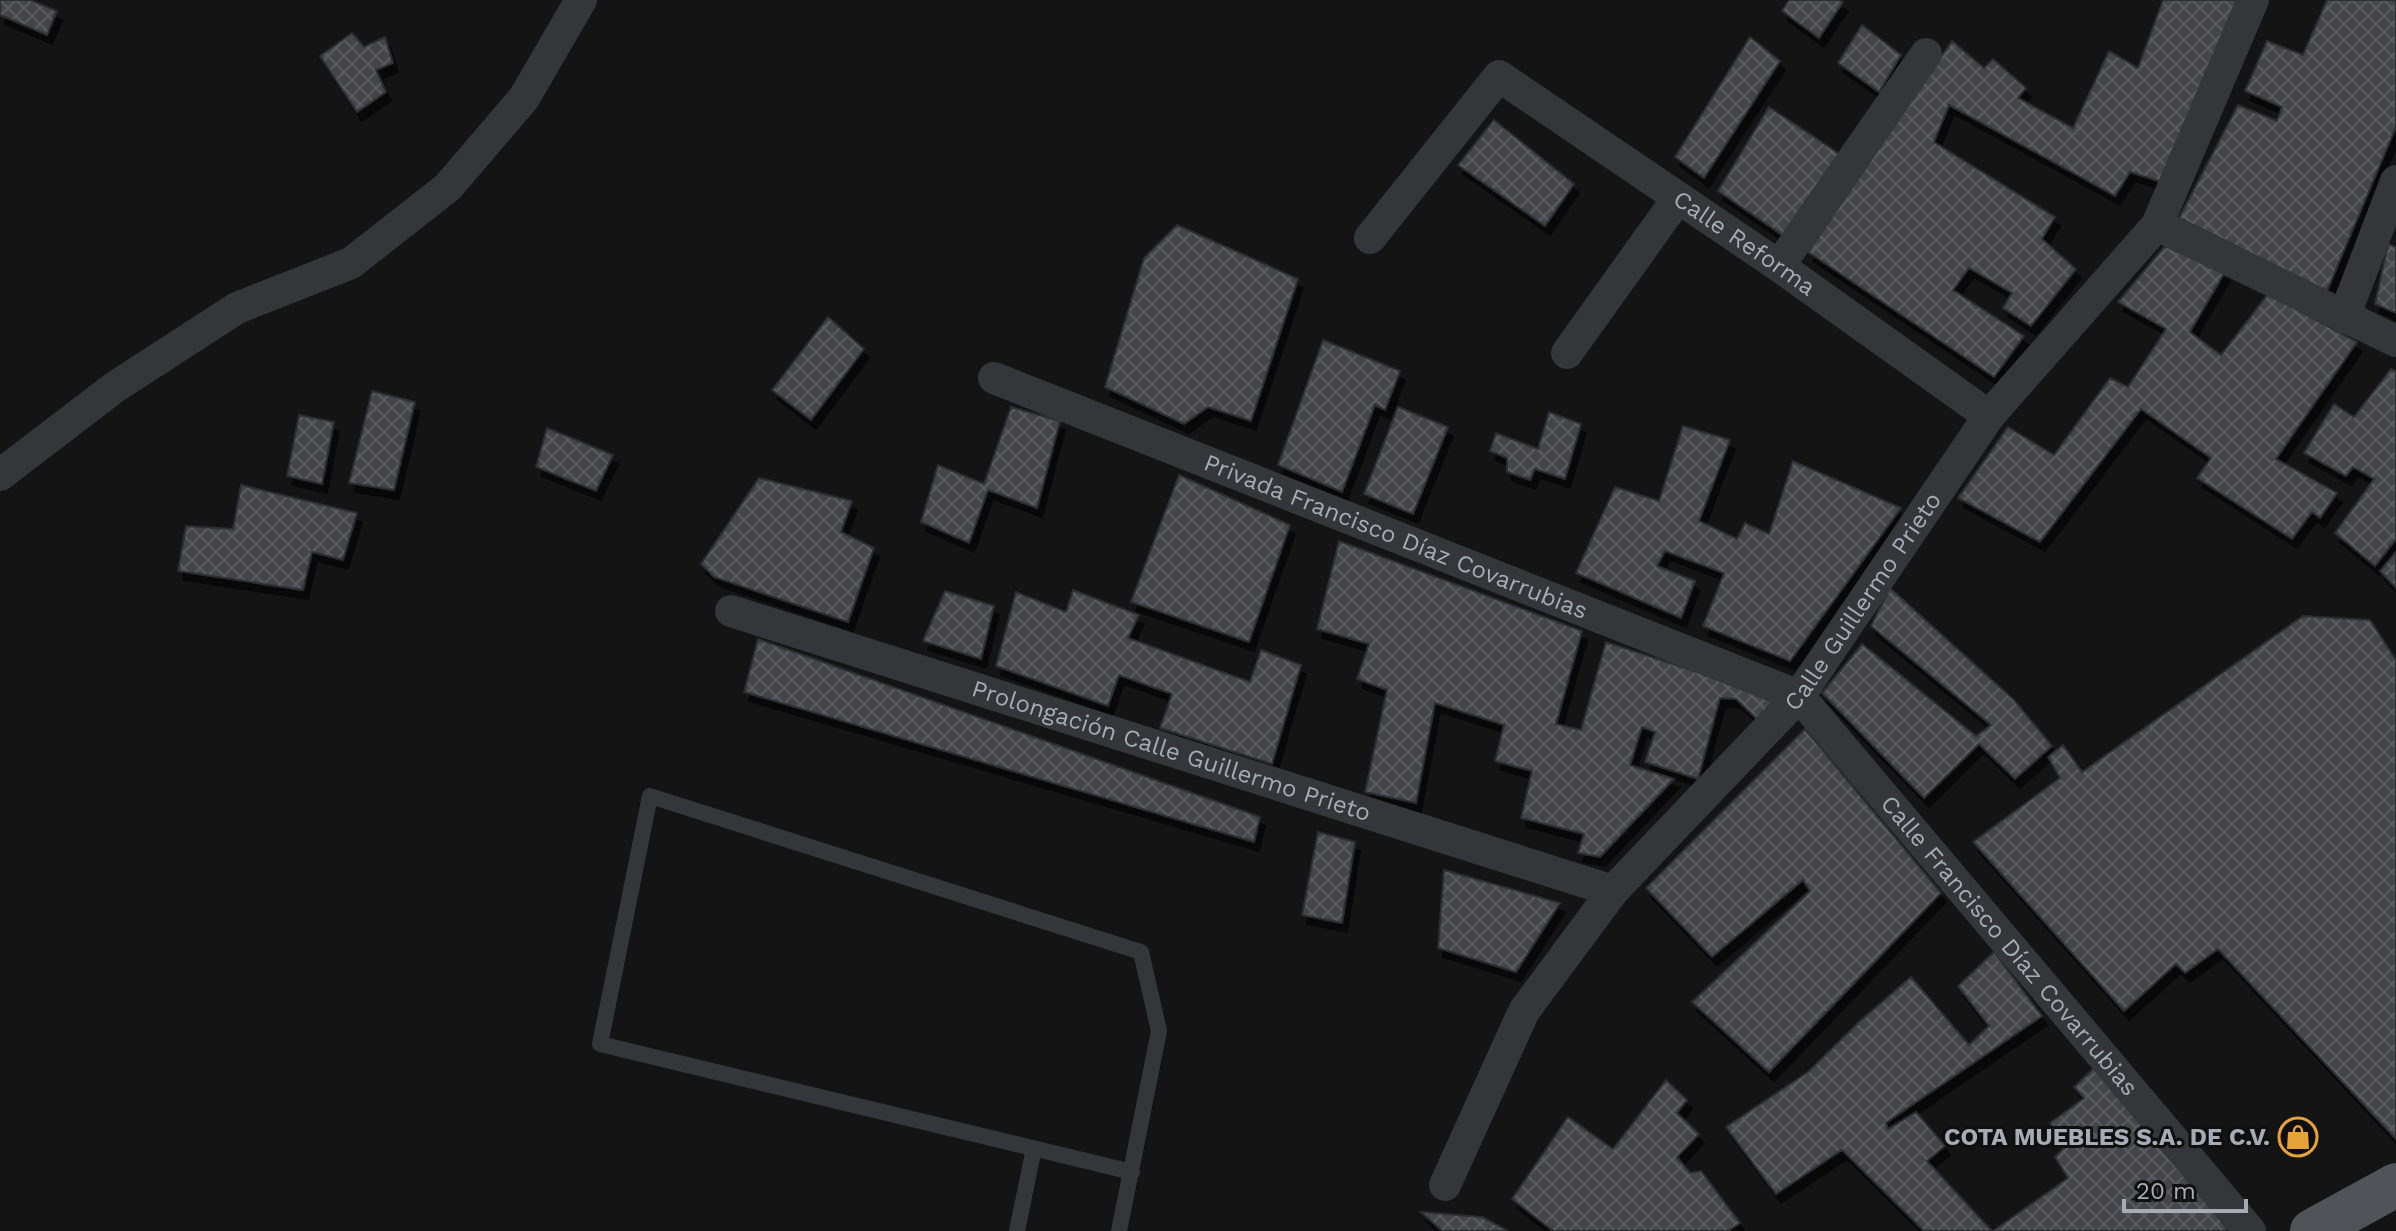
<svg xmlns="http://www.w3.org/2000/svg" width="2396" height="1231" font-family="'Work Sans',sans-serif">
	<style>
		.building { fill: url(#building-cross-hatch); stroke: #2e2e31; stroke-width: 2; filter: url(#shadow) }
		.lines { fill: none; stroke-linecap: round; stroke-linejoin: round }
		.service { stroke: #35363a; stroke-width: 16 }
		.minor { stroke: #35363a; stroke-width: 32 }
		.primary { stroke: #515359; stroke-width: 44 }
		.labels { text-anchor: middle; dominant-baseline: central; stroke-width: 6; stroke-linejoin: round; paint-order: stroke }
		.street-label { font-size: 24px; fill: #a6acb5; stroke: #0f0f10 }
		.poi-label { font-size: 24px; font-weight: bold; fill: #a6acb5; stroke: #0f0f10; text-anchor: end }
	</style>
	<defs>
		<pattern id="building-cross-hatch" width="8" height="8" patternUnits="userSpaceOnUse" patternTransform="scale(2)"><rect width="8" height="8" fill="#434448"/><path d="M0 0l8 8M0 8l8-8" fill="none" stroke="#5b5c60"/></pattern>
		<filter id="shadow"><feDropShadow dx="5" dy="9" stdDeviation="0" flood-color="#0009"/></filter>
	</defs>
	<rect width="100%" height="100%" fill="#141415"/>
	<path class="building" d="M0,0H30L57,11L47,35L0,15Z
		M1789,0H1839L1843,2L1819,38L1782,11Z
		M2163,0H2244L2168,184L2130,172L2115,196L1949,105L1934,142L2055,217L2042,239L2076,269L2031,326L2003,308L2012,293L1969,268L1953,290L2024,336L1994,377L1808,252L1952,41L1984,68L1993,59L2026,88L2018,98L2073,128L2109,51L2138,68Z
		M2327,0H2396V127L2327,291L2179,218L2238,105L2277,121L2282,107L2245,91L2267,41L2303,55Z
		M1862,25L1901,55L1879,92L1838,63Z
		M352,33L364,47L385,37L393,63L376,70L386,92L357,112L320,56Z
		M1750,37L1780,61L1704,178L1675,157Z
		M1769,107L1841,155L1788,239L1718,191Z
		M1494,120L1574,184L1545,226L1458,165Z
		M1177,225L1298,279L1251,421L1208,407L1184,424L1105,387L1144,258Z
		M2388,244L2396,247V313L2375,304Z
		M2165,246L2225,272L2190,332L2221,355L2268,294L2357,342L2276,459L2337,493L2320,518L2312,512L2292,539L2197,478L2211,458L2141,409L2040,542L1958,498L2008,427L2054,455L2110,378L2128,387L2166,329L2118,302Z
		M828,317L864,349L811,420L772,390Z
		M1323,340L1400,371L1385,410L1375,405L1342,492L1278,465Z
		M2391,369L2396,371V539L2375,566L2335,533L2374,479L2353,467L2346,476L2304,453L2334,404L2354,417Z
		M372,391L415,402L394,490L349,483Z
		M1011,407L1060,421L1037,508L988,490L969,543L921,522L938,465L984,484Z
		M1398,407L1448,427L1413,514L1364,494Z
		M1549,412L1581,424L1565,479L1535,469L1530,480L1507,472V458L1490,451L1496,433L1538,449Z
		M299,415L334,422L322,484L287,476Z
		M1683,426L1730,440L1699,521L1737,539L1745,523L1769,534L1793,461L1901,508L1790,661L1703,626L1724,573L1665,551L1657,566L1695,581L1681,618L1576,573L1615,487L1659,501Z
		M547,428L613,455L596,491L536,467Z
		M1179,475L1290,525L1249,642L1131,602Z
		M759,478L852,501L841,532L874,548L848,622L714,577L701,564Z
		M241,485L357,513L343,560L312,552L303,590L178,571L186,526L233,529Z
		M1339,541L1582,631L1556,724L1581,730L1606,642L1776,698L1758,720L1736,699L1720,698L1698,779L1645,762L1655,732L1642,727L1630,765L1674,779L1600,857L1578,853L1584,834L1521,818L1532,771L1495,761L1504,725L1435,703L1416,803L1365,792L1387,690L1357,679L1369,644L1317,629Z
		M2396,552V588L2380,571Z
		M1890,588L2014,700L2052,746L2015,779L1979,744L1924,798L1822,693L1862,644L1976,736L1991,725L1871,626Z
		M1073,590L1139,615L1128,638L1250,682L1261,650L1301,665L1272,764L1160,728L1172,694L1119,675L1108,706L996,666L1016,592L1066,612Z
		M945,591L994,606L981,659L923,641Z
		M2303,616L2370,620L2396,660V1139L2218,949L2185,973L2176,964L2124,1011L1973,842L2060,778L2048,757L2063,745L2082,772Z
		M758,639L1260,817L1254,842L744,692Z
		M1805,729L1941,893L1769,1072L1692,1002L1810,891L1803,880L1712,957L1646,888Z
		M1318,832L1355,842L1342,923L1302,915Z
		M1444,870L1560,903L1516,972L1438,948Z
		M1994,952L2042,1016L1886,1123L1888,1129L1916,1112L1945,1146L1927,1161L1992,1231H1924L1842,1150L1776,1194L1726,1127L1808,1072L1860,1021L1911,977L1969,1045L1989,1026L1958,986Z
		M2095,1067L2228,1229L2224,1231H1993L2068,1178L2055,1157L2067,1145L2050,1123L2084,1098L2074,1087Z
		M1666,1080L1687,1100L1677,1113L1699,1134L1677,1157L1690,1173L1701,1171L1740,1223L1728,1231H1553L1512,1199L1568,1117L1613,1149Z
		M1421,1212L1482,1217L1508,1231H1442Z"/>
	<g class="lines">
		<path class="service" d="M1017,1231L1034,1148
			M1119,1231L1159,1031L1141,952L650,796L600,1044L1132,1172"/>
		<g class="minor">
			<path d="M2157,225L2396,341"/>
			<path id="s1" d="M1370,238L1499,76L1779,266L1989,416"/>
			<path d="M1779,266L1926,54"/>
			<path d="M2344,317L2396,181"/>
			<path d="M1567,353L1678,198"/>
			<path id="s2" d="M994,378L1799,696L2250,1231"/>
			<path d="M0,475L115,387L237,308L351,263L448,187L524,98L581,0"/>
			<path id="s3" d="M731,611L1613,891"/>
			<path id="s4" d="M1445,1185L1524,1011L1613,891L1799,696L1989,416L2157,225L2253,0"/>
		</g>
		<path class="primary" d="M2312,1231L2396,1185"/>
	</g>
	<defs>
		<symbol id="shop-ring" viewBox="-11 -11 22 22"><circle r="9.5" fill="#0f0f10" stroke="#e7a33a" stroke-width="1.5"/><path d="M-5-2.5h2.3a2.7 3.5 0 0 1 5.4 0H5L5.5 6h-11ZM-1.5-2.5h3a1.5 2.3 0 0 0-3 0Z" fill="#e7a33a"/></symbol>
	</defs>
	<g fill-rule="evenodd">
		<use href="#shop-ring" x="2276" y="1115" width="44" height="44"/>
	</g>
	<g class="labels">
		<g class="street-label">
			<text stroke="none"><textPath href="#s1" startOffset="504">Calle Reforma</textPath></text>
			<text stroke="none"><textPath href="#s2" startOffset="432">Privada Francisco Díaz Covarrubias</textPath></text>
			<text stroke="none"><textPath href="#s4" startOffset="724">Calle Guillermo Prieto</textPath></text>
			<text stroke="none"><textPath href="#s3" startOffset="462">Prolongación Calle Guillermo Prieto</textPath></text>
			<text stroke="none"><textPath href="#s2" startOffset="1192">Calle Francisco Díaz Covarrubias</textPath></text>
		</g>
		<g class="poi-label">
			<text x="2270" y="1137">COTA MUEBLES S.A. DE C.V.</text>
		</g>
	</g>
	<path d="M2124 1199v12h122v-12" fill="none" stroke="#a6acb5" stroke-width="4"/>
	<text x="2136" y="1199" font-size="24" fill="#a6acb5" stroke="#0f0f10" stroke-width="6" paint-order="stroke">20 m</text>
</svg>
